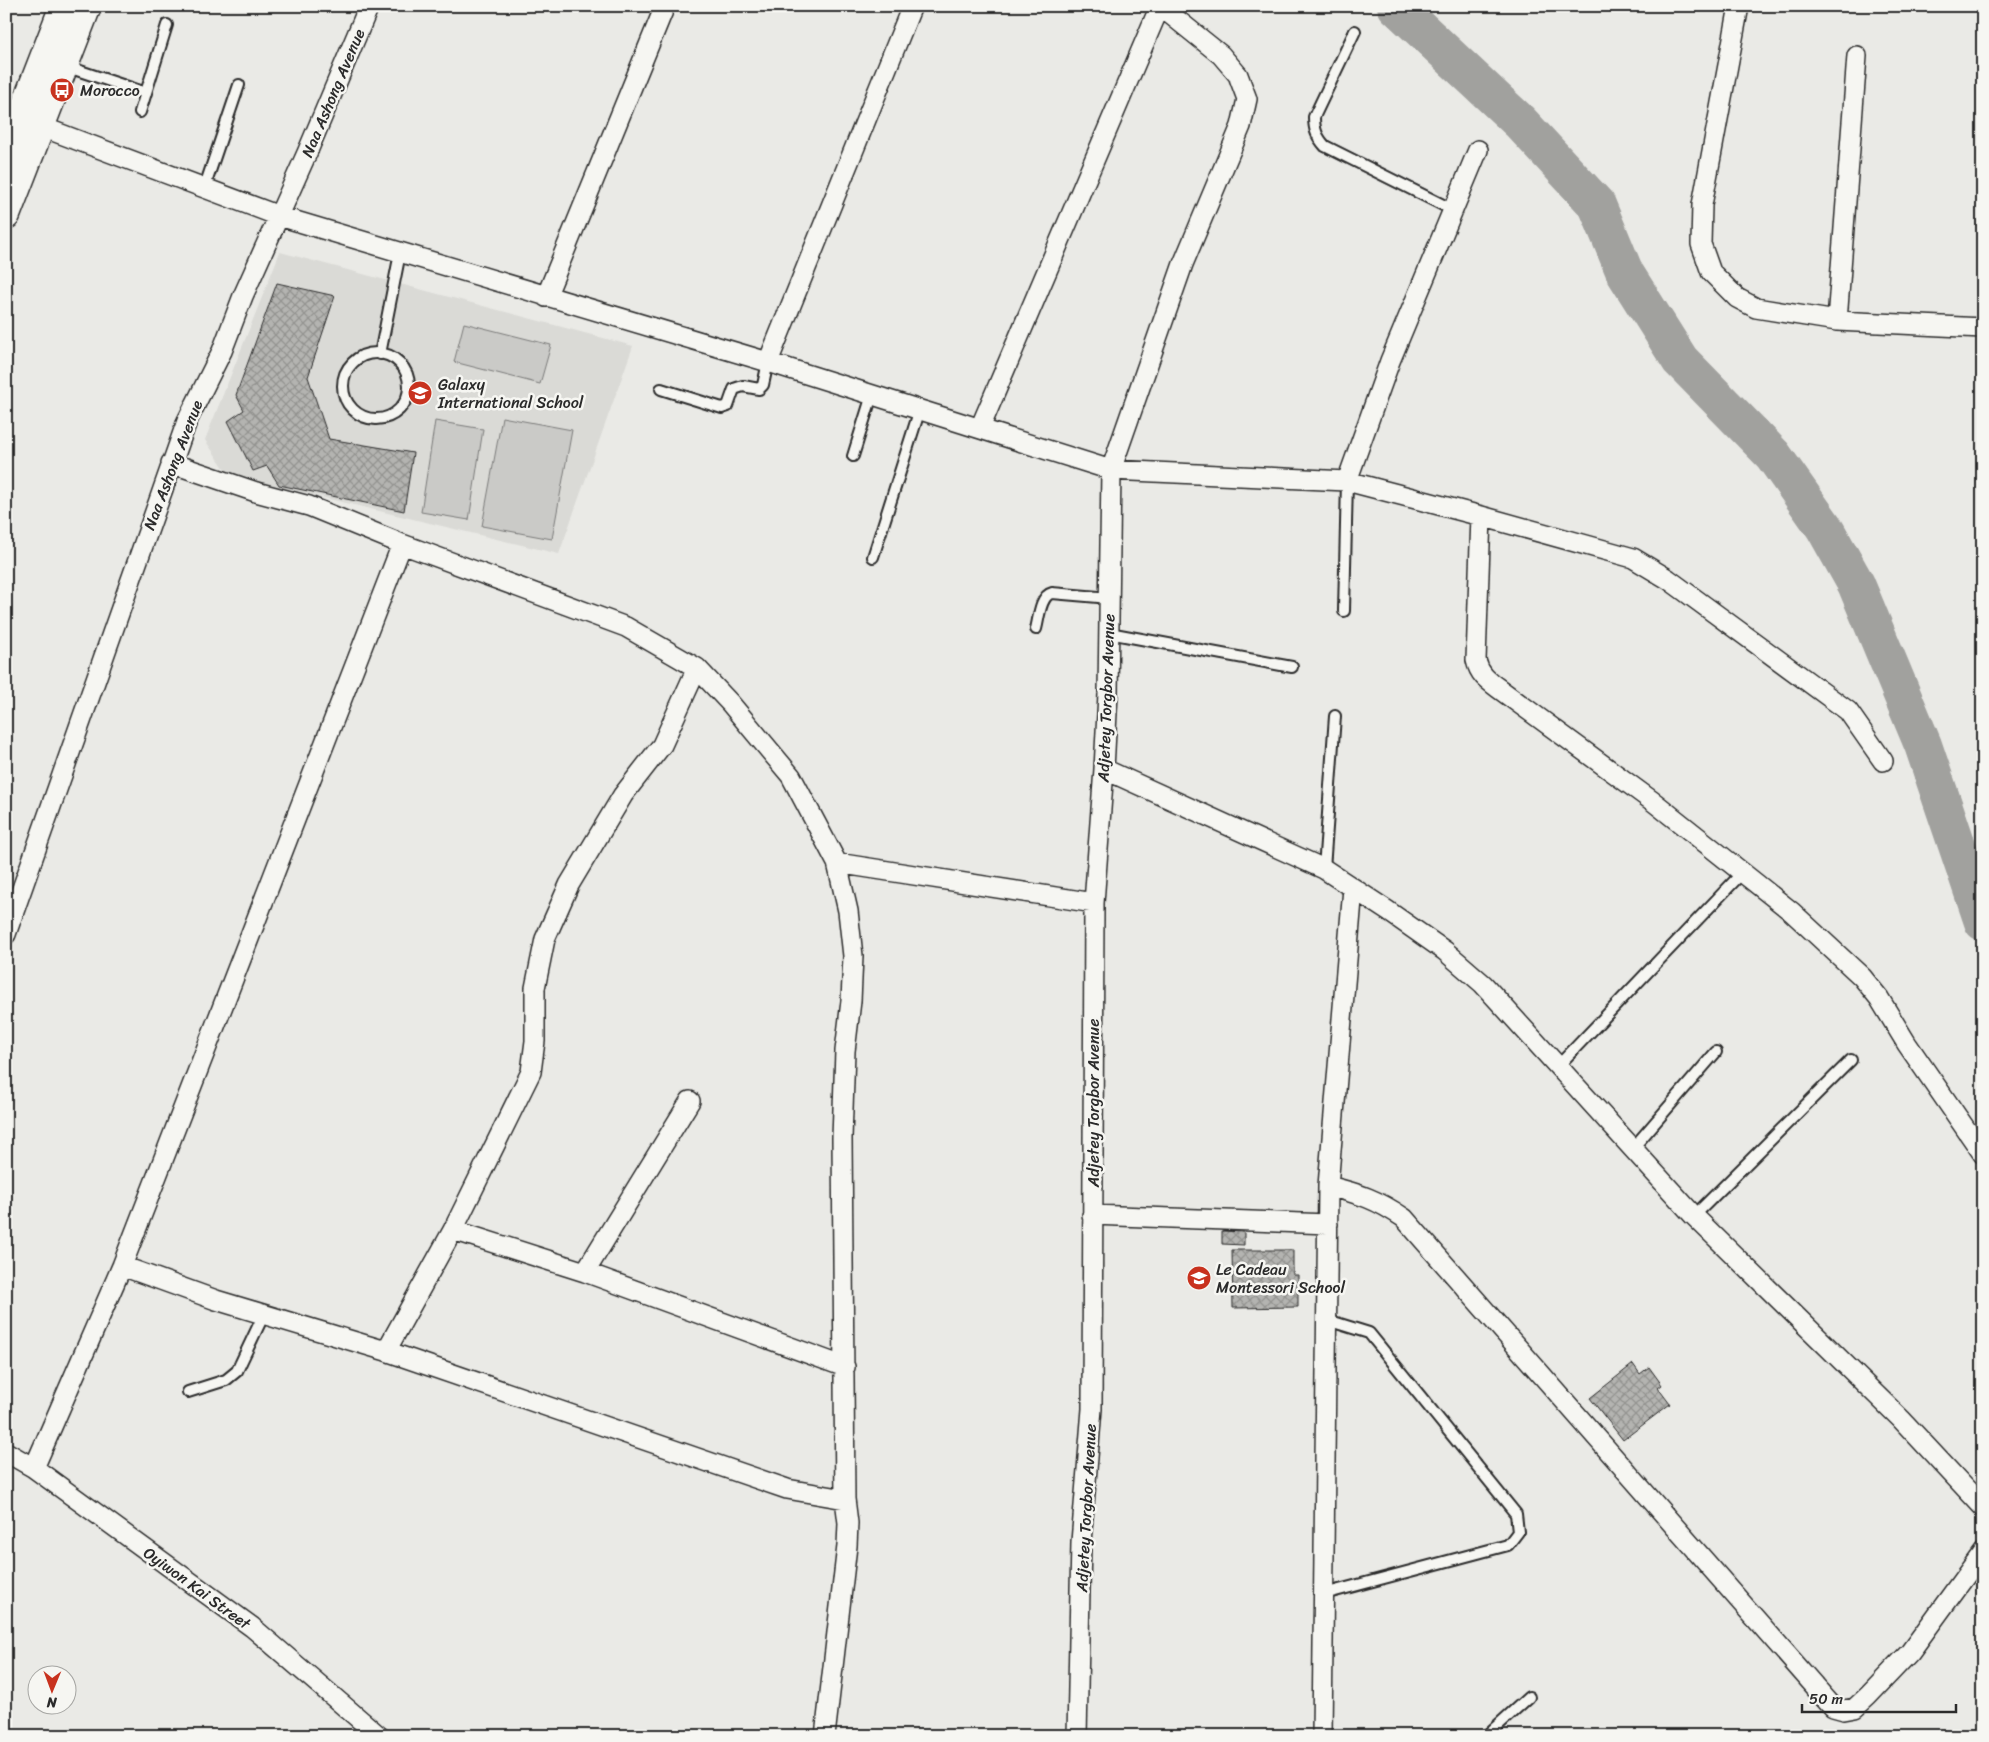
<svg xmlns="http://www.w3.org/2000/svg" width="1989" height="1742" font-family="Sriracha,sans-serif">
	<style>
		.built { fill: #dadad6 }
		.pitch { fill: #cacac7; stroke: #7a7a79 }
		.lines { fill: none; stroke-linecap: round; stroke-linejoin: round }
		.river { stroke: #a1a19e; stroke-width: 38 }
		.building { fill: url(#building-cross-hatch); stroke: #2b2b2b }
		.lane-casing { stroke: #2b2b2b; stroke-width: 14 }
		.street-casing { stroke: #2b2b2b; stroke-width: 22 }
		.secondary-casing { stroke: #2b2b2b; stroke-width: 31 }
		.lane { stroke: #f6f6f2; stroke-width: 10 }
		.street { stroke: #f6f6f2; stroke-width: 19 }
		.secondary { stroke: #f6f6f2; stroke-width: 28 }
		.labels { text-anchor: middle; dominant-baseline: central; stroke-width: 5; stroke-linejoin: round; paint-order: stroke }
		.poi-label { font-size: 16px; fill: #2b2b2b; stroke: #f6f6f2; text-anchor: start }
		.street-label { font-size: 16px; fill: #2b2b2b; stroke: #f6f6f2 }
	</style>
	<defs>
		<pattern id="building-cross-hatch" width="8" height="8" patternUnits="userSpaceOnUse" patternTransform="scale(1.25)"><rect width="8" height="8" fill="#b4b4b1"/><path d="M0 0l8 8M0 8l8-8" fill="none" stroke="#939390"/></pattern>
	</defs>
	<rect width="100%" height="100%" fill="#eaeae6"/>
	<filter id="ink" filterUnits="userSpaceOnUse"><feTurbulence type="fractalNoise" baseFrequency=".02" numOctaves="2"/><feDisplacementMap in="SourceGraphic" scale="10" xChannelSelector="R" yChannelSelector="G"/><feConvolveMatrix kernelMatrix="1 2 1 2 8 2 1 2 1" color-interpolation-filters="sRGB"/></filter>
	<g filter="url(#ink)">
		<path class="built" d="M280,252L633,346L559,554L229,475L205,440Z"/>
		<path class="pitch" d="M464,323L551,345L540,384L454,362Z
			M502,417L572,430L552,539L482,526Z
			M435,421L483,429L469,520L421,512Z"/>
		<g class="lines">
			<path class="river" d="M1396,6L1520,122L1597,205L1625,273L1680,360L1773,455L1824,527L1856,584L1923,745L1983,922"/>
		</g>
		<path class="building" d="M277,283L335,296L308,377L329,439L413,453L404,511L279,485L267,466L253,471L228,421L244,410L236,395Z
			M1222,1231L1244,1232V1245L1222,1244Z
			M1232,1250H1293V1275H1298V1307L1233,1308Z
			M1633,1364L1640,1374L1649,1367L1662,1385L1658,1388L1670,1404L1623,1440L1590,1398Z"/>
		<g class="lines">
			<defs>
				<path id="lane" d="M1355,31L1314,117C1314,130 1317,137 1325,146L1453,210
					M65,66L146,93
					M140,112L167,25
					M204,189L239,85
					M343 386a33 33 0 1 1 66 0a33 33 0 1 1-66 0Z
					M380,354L400,253
					M661,389L722,408L728,406L734,389L743,386L759,389L763,385L768,362
					M853,456L872,395
					M873,557L920,409
					M1344,611L1347,481
					M1036,629C1039,618 1040,596 1052,593L1110,598
					M1109,633L1292,667
					M1324,869L1335,716
					M1558,1066L1743,872
					M1633,1148L1716,1052
					M1694,1216L1851,1060
					M188,1392L226,1380L237,1371L264,1314
					M1324,1594L1508,1545L1518,1532L1516,1514L1369,1333L1327,1320
					M1486,1736L1529,1697"/>
				<path id="street" d="M1739,6L1702,205L1701,244L1711,272L1737,298L1756,308L1837,321L1983,328
					M29,122L279,216L768,362L1111,470L1347,481L1481,516L1633,558L1668,579L1848,711L1883,761
					M546,297L665,6
					M1837,321L1857,56
					M768,362L912,6
					M980,428L1160,6
					M1347,481L1390,361L1478,150
					M1481,516L1476,660C1479,674 1487,680 1498,688L1655,803L1792,912L1862,977L1879,998L1907,1044L1983,1154
					M1104,769L1324,869L1388,911L1445,951L1483,984L1694,1216L1901,1419L1983,1507
					M837,863L1094,903
					M6,934L187,421L222,351L243,296L307,153L369,6
					M1328,1186C1360,1194 1376,1199 1404,1218L1833,1707L1844,1710L1855,1708L1868,1696L1910,1652L1983,1552
					M1092,1215L1328,1224
					M453,1230L585,1272L845,1367
					M122,1266L216,1300L386,1351L787,1489L845,1499L842,1138L845,1051L851,1001L853,956L848,911L837,863L791,776L730,703L697,668L626,627L402,544L309,506L256,492L171,463
					M585,1272L690,1101
					M386,1351L453,1230L531,1072L535,1041V988L545,939L569,885L623,795L662,745L697,668
					M6,1452L34,1468L252,1627L379,1736
					M34,1468L122,1266L402,544
					M825,1736L847,1546L848,1523L845,1499
					M1077,1736L1081,1542L1092,1409L1094,903L1104,769L1108,694L1111,470L1183,264L1241,126L1247,99L1238,75L1221,55L1160,6
					M1322,1736L1328,1186L1353,888"/>
				<path id="secondary" d="M6,156L64,6
					M6,215L87,6"/>
			</defs>
			<use href="#lane" class="lane-casing"/>
			<use href="#street" class="street-casing"/>
			<use href="#secondary" class="secondary-casing"/>
			<use href="#lane" class="lane"/>
			<use href="#street" class="street"/>
			<use href="#secondary" class="secondary"/>
		</g>
	</g>
	<defs>
		<symbol id="bus-disc" viewBox="-11 -11 22 22"><circle r="9.5" fill="#c8321e" stroke="#f6f6f2"/><path d="M-5-6H5V4H4V6H2V4H-2V6H-4V4H-5ZM-3.5-4V0h7V-4ZM-3.5 1.2v1.5H-2V1.2ZM2 1.2v1.5H3.5V1.2Z" fill="#fff"/></symbol>
		<symbol id="school-disc" viewBox="-11 -11 22 22"><circle r="9.5" fill="#c8321e" stroke="#f6f6f2"/><path d="M0-5L7-2L0 1L-7-2ZM-4 1L0 2.5L4 1V4Q0 6-4 4Z" fill="#fff"/></symbol>
	</defs>
	<g fill-rule="evenodd">
		<use href="#bus-disc" x="48" y="76" width="28" height="28"/>
		<use href="#school-disc" x="406" y="379" width="28" height="28"/>
		<use href="#school-disc" x="1185" y="1264" width="28" height="28"/>
	</g>
	<g class="labels">
		<g class="poi-label">
			<text x="80" y="90">Morocco</text>
			<text x="438" y="384">Galaxy<tspan x="438" dy="18">International School</tspan></text>
			<text x="1216" y="1269">Le Cadeau<tspan x="1216" dy="18">Montessori School</tspan></text>
		</g>
		<g class="street-label">
			<text transform="translate(333 93) rotate(-67)">Naa Ashong Avenue</text>
			<text transform="translate(173 465) rotate(-69)">Naa Ashong Avenue</text>
			<text transform="translate(1106 698) rotate(-88)">Adjetey Torgbor Avenue</text>
			<text transform="translate(1093 1103) rotate(-90)">Adjetey Torgbor Avenue</text>
			<text transform="translate(1086 1508) rotate(-87)">Adjetey Torgbor Avenue</text>
			<text transform="translate(197 1588) rotate(36)">Oyiwon Kai Street</text>
		</g>
	</g>
	<rect width="1989" height="1742" fill="none" stroke="#f6f6f2" stroke-width="25"/>
	<rect x="12" y="12" width="1964" height="1717" fill="none" stroke="#2b2b2b" stroke-width="2" filter="url(#ink)"/>
	<g transform="translate(52 1690) rotate(181)"><circle r="24" fill="#f6f6f2" stroke="#a5a5a2"/>
	<path d="M0-4L9 19L0 12L-9 19Z" fill="#c8321e"/>
	<text y="-8" font-size="14" font-weight="bold" text-anchor="middle" fill="#2b2b2b">N</text>
	</g>
	<path d="M1802 1704v8h154v-8" fill="none" stroke="#2b2b2b" stroke-width="2.5"/>
	<text x="1809" y="1704" font-size="15" fill="#2b2b2b" stroke="#f6f6f2" stroke-width="4" paint-order="stroke">50 m</text>
</svg>
